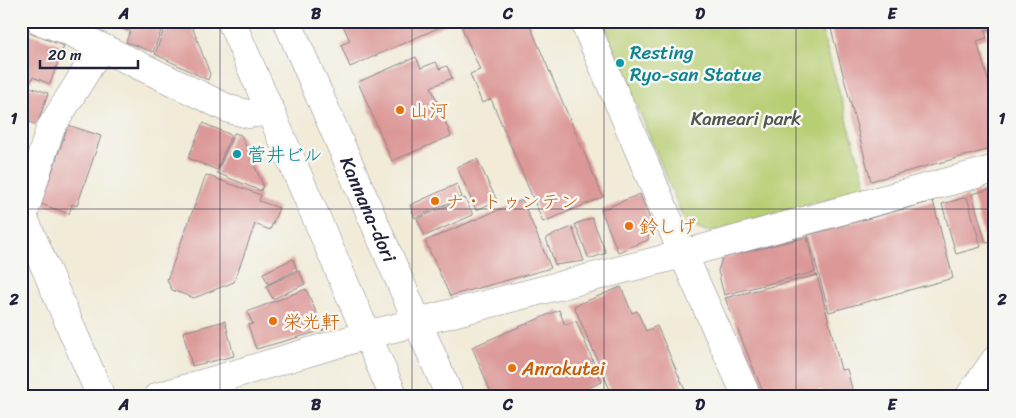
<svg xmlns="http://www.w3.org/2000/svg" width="1016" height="418" font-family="Sriracha,'Klee One',sans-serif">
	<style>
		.green { fill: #b8ce73; stroke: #6d7857 }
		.building { fill: #dc9897 }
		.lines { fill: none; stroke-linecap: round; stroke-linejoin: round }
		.minor-casing { stroke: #8a868a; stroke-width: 29 }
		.major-casing { stroke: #8a868a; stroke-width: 29 }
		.minor { stroke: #fff; stroke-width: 28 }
		.major { stroke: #fff; stroke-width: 28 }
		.grid { fill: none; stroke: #22223b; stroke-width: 1; stroke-opacity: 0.55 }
		.culture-dot { fill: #0f9aa8; stroke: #f6f6f2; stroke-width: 2 }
		.food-dot { fill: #e8710a; stroke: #f6f6f2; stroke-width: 2 }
		.labels { text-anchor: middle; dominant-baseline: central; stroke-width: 5; stroke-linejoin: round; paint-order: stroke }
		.culture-label { font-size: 19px; fill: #0d838f; stroke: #f6f6f2; text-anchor: start }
		.food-label { font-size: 19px; fill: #c56008; stroke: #f6f6f2; text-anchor: start }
		.park-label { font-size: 19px; fill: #4f564c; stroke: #f6f6f2 }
		.street-label { font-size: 19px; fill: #22223b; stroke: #f6f6f2 }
		.neatline { fill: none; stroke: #22223b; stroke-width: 2 }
		.grid-label { font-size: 16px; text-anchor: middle; font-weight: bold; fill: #22223b }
	</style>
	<rect width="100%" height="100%" fill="#f6f6f2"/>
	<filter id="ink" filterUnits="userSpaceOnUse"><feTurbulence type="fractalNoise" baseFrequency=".02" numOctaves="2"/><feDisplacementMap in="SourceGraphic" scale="10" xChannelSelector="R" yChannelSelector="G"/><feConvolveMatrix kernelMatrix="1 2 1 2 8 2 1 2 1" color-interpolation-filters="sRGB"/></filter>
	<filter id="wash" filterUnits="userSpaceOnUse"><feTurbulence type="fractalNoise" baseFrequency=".0096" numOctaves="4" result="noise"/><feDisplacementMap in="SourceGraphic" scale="20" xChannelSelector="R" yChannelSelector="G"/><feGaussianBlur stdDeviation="1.12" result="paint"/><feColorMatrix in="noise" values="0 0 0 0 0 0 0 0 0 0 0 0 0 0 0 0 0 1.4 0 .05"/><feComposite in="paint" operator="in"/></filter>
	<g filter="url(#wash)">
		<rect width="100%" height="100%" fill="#f1ebd8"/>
		<path class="green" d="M602,21H819L867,189L708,232L685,222Z"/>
		<g id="blocks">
			<path class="building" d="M101,21H131L128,31Z
				M134,21H165L153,52L126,42Z
				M167,21H190L210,74L208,80L155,54Z
				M341,21H446L447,24L350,67L341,45L350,41Z
				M459,21H528L603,197L543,222L491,99L482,103L470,74L480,70Z
				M829,21H995V28L985,30L987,38L977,41L992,95L995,94V148L871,181Z
				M21,30L64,46L50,84L33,77L30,83L21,80Z
				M416,57L421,68L436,62L439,69L447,66L452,78L431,87L451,136L392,161L358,82Z
				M21,84L48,93L37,125L21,119Z
				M203,123L231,135L217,170L188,158Z
				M68,125L101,136L77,206L72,204L69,214L41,204Z
				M234,133L241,135L263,185L261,191L217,173Z
				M477,159L497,201L476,210L457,167Z
				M206,175L261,195L259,201L279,208L270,230L255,224L234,282L194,298L172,290L167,280Z
				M457,184L462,197L415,218L410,205Z
				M995,188V241L986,243L972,194Z
				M640,194L650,219L648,240L618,252L601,210Z
				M967,197L981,247L956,254L942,204Z
				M465,198L473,215L425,236L417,219Z
				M522,200L551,268L450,296L425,241Z
				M933,201L953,278L829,312L808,235Z
				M592,218L606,253L589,259L575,224Z
				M572,227L584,261L555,265L546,238Z
				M807,237L815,272L724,295L718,271L722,258Z
				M293,259L297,270L268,284L263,273Z
				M299,271L305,284L273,299L266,286Z
				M817,275L841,370L847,369L854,397H824L822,390L794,397H765L725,298Z
				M621,287L632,313L637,311L646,331L657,326L688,397H613L574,306Z
				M306,289L324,330L256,349L248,325L253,324L247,312Z
				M559,310L565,325L576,321L602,382L568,397H493L472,347Z
				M225,321L234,356L192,366L183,332Z"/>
		</g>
	</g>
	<g filter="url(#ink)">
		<use href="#blocks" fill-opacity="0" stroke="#8a868a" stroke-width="1"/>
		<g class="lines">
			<defs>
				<path id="minor" d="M41,21L66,30L229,109L248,114L271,111
					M584,21L683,254L747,397
					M101,47L50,129L23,216L101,397
					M157,397L367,335L683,254L995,169
					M969,397L995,360"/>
				<g id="major">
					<path d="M231,21L394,397"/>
					<path id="s1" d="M287,21L450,397"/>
				</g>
			</defs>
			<use href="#minor" class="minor-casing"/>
			<use href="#major" class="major-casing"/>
			<use href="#minor" class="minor"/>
			<use href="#major" class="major"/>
		</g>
	</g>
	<path class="grid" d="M220,21V397M412,21V397M604,21V397M796,21V397M21,209H995"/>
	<g class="culture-dot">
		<circle cx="620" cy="63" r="5"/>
		<circle cx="237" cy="154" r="5"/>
	</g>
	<g class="food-dot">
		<circle cx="400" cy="110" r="5"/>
		<circle cx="435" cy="201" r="5"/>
		<circle cx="629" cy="226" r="5"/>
		<circle cx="273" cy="321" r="5"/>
		<circle cx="512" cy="368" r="5"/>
	</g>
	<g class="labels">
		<g class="culture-label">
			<text x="630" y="52">Resting<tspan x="630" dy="22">Ryo-san Statue</tspan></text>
			<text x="247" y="154">菅井ビル</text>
		</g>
		<g class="food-label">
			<text x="410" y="110">山河</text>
			<text x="445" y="201">ナ・トゥンテン</text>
			<text x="639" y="226">鈴しげ</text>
			<text x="283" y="321">栄光軒</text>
			<text x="522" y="368">Anrakutei</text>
		</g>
		<g class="park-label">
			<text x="746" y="118">Kameari park</text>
		</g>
		<g class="street-label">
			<text stroke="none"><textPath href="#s1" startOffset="205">Kannana-dori</textPath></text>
		</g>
	</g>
	<rect width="1016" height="418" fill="none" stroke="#f6f6f2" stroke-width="55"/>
	<path d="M40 60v8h98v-8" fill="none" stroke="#22223b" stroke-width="2.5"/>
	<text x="48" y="60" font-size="15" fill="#22223b" stroke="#f6f6f2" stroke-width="4" paint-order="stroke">20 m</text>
	<rect x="28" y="28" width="960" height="362" class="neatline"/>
	<g class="grid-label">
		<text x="124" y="19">A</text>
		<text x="316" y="19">B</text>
		<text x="508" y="19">C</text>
		<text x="700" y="19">D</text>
		<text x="892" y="19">E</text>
		<text x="14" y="124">1</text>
		<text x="1002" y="124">1</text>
		<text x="14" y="305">2</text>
		<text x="1002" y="305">2</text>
		<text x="124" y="410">A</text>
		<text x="316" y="410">B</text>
		<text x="508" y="410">C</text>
		<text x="700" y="410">D</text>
		<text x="892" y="410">E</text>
	</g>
</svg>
